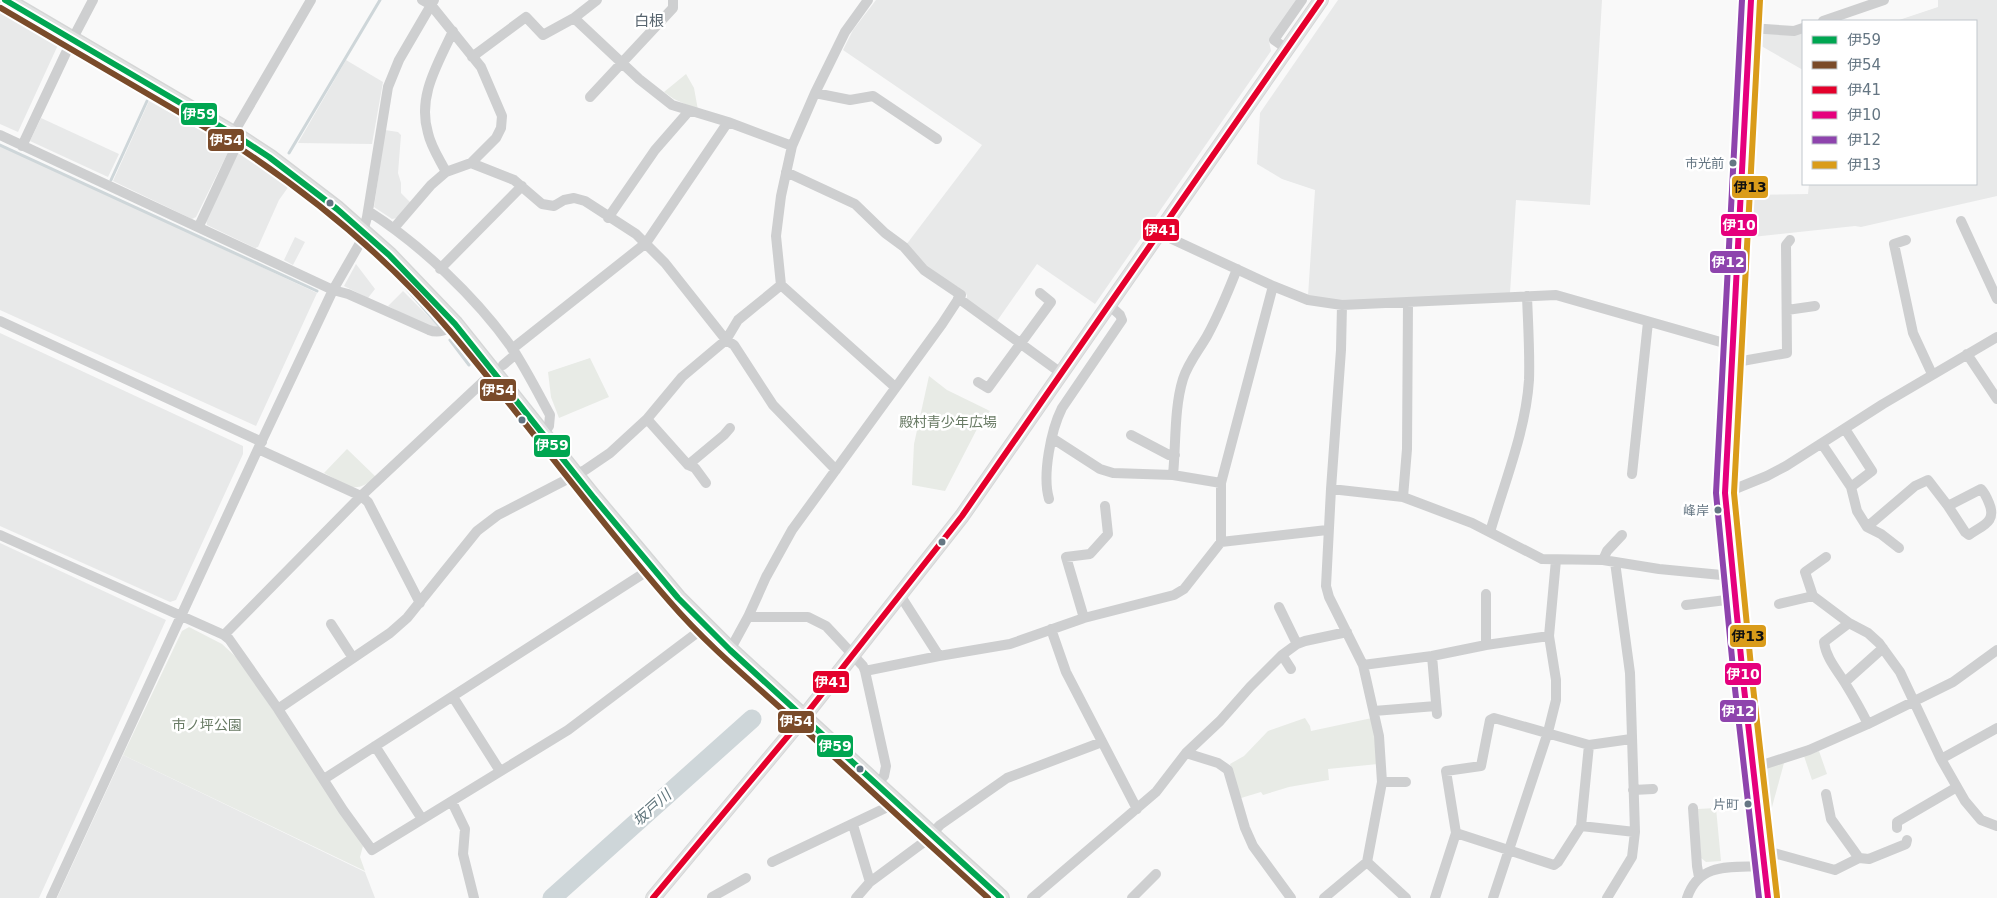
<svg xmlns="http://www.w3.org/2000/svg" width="1997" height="898" font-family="'DejaVu Sans','Noto Sans JP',sans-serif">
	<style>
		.built { fill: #e8e9e9 }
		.green { fill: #e8ebe6 }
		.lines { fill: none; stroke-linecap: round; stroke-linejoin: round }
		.stream { stroke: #ced6d9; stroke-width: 3 }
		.river { stroke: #ced6d9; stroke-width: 19 }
		.major-casing { stroke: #d5d6d7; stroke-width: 16 }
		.highway-casing { stroke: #d5d6d6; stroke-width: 18 }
		.minor { stroke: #cecfd0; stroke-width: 10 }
		.major { stroke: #e1e2e2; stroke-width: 14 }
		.highway { stroke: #e1e2e2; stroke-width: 15 }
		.bus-1-casing { stroke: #fff; stroke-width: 10 }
		.bus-2-casing { stroke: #fff; stroke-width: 10 }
		.bus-3-casing { stroke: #fff; stroke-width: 10 }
		.bus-4-casing { stroke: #fff; stroke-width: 10 }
		.bus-5-casing { stroke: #fff; stroke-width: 10 }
		.bus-6-casing { stroke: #fff; stroke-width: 10 }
		.bus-1 { stroke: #00a651; stroke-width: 6 }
		.bus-2 { stroke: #7a4b2a; stroke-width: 6 }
		.bus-3 { stroke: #e4002b; stroke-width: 6 }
		.bus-4 { stroke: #e5007d; stroke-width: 6 }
		.bus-5 { stroke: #8e44ad; stroke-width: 6 }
		.bus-6 { stroke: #da9c1a; stroke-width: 6 }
		.bus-dot { fill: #657683; stroke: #fff; stroke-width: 2 }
		.labels { text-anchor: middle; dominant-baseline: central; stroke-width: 5; stroke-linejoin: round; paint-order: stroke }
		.bus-label { font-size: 13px; fill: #657683; stroke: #fff; text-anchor: end }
		.park-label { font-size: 14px; fill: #687a64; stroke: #fff }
		.neighbourhood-label { font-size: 15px; fill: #57646e; stroke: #fff }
		.water-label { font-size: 15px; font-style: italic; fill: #60757c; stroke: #fff }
		.line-badge { stroke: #fff; stroke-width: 2 }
		.badge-label { font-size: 14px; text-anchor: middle; font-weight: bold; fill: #fff }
		.pale-badge-label { font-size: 14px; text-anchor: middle; font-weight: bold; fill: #111 }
	</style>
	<rect width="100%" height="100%" fill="#f9f9f9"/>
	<path class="built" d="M876,0H1297L1269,41L1271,51L1095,304L1037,264L997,321L967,300V295L958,287L927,268L906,245L982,145L843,50L853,30Z
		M1338,0H1602L1590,205L1516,200L1510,293L1343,301L1308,296L1315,190L1282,179L1257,164L1260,113Z
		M1938,0H1997V196L1861,227L1855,226L1743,238L1746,195L1808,194L1809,184H1976V21H1896L1938,7Z
		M0,11L58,45L18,132L0,124Z
		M1757,32H1803V70L1756,43Z
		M346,60L383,82L372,144L298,143Z
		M149,101L231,146L196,217L192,219L113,181Z
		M41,118L119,154L108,177L30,141Z
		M385,130L398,132L401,135L398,173L401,183V193L411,203L397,218L392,219L374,207Z
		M0,144L317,293L256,426L0,310Z
		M237,150L289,186L279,200L258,247L255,248L207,225L206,220Z
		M295,237L305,242L293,265L284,260Z
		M356,264L375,289L368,298L344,286Z
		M403,291L439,327H427L388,306Z
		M0,333L243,446V454L176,600L170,602L0,526Z
		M0,543L166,620L39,898H0Z
		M123,755L365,872L375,898H57Z"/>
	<path class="green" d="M686,74L694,88L698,110L674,99L664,92Z
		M590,358L609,397L559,418L551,397L548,372Z
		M929,376L947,390L990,411L977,429L945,491L912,485L914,444Z
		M347,449L376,477C353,496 348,485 324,473Z
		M189,627L222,644L237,658L322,781L363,846L360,857L365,871L123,755L182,631Z
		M1305,718L1310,726L1311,731L1372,718L1378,764L1328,769L1329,780L1289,787L1263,795L1261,792L1241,798L1230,764L1244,756L1268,731Z
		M1819,751L1827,774L1812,780L1804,756Z
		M1784,763L1769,818L1764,780L1767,779L1765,768Z
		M1716,808L1721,861L1706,862L1701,858L1698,809Z"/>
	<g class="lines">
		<path class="stream" d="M0,145L317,291
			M289,153L380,0
			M111,180L147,101
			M406,288L440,327
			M450,340L469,365"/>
		<path class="river" d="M552,898L752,719"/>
		<defs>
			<path id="major" d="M653,898L803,718L962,516L1321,0"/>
			<path id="highway" d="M5,0L240,138L269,157L337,209L389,255L455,324L594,498L678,598L730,650L1001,898"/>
		</defs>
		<use href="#major" class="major-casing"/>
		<use href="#highway" class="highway-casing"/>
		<path class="minor" d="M1751,0L1725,493L1744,688L1768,898
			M574,18L639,79L672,105L728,122L792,146
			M1823,21L1884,0
			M1750,28L1794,31L1803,28
			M1287,49L1274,40L1302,0
			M472,57L526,17L543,35L574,18L597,0
			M815,93L850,100L873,96L937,139
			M590,97L673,8V0
			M233,134L311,0
			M0,135L333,290L348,294L429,330C439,334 446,330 455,324
			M22,146L72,40L93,0
			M471,163L514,180L542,204L554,206L564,200L574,198L585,201L636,234L665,263L726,340L734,345L773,405L836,470
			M446,172C440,160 431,147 428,133C417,96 438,64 453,31
			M368,211C420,244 476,297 512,348C526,369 538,393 550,415L549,426L543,435
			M608,218L655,150L689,111
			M1961,221L1997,299
			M199,226L240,138
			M394,228L431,185L446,172L471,163L496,138L501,128L502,116L481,67L431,5L422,0
			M1159,233L1273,286L1308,300L1342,305L1556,295L1731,345
			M1906,240L1894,244L1913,333L1932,374
			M440,269L522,186
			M781,285L895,387
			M958,298L1061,373
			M1787,310L1815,306
			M0,321L262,442
			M512,349L646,243L728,122
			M1967,354L1997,399
			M1731,363L1787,353L1786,245L1790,240
			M503,365L516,354
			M978,382L988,388L1051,302L1040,293
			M647,419L688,465L695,468L706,483
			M1845,429L1872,471L1851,487
			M1131,435L1169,455H1175
			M1052,438L1100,469L1113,473L1173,475L1221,483
			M1822,444L1851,487L1857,511L1867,527L1881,534L1899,548
			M258,449L361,496L368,502L420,603
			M688,465L724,435L730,428
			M1632,474L1648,322
			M1173,475C1176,445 1174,408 1183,379C1188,363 1199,350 1207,336C1219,314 1228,292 1237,269
			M1331,489L1341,350L1342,305
			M1725,493L1767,476L1786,466L1883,404L1997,337
			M1403,497L1407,449L1408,303
			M1049,499C1042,475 1051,430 1062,408L1122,320L1120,315L1109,305
			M1867,527L1915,486L1928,480L1948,506L1965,532L1969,535C1983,525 1997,522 1989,503C1987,498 1985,493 1981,489L1948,506
			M1490,532C1504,484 1526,430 1529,380C1530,353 1528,324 1527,296
			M0,535L224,635L361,496L486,379
			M1221,542V483L1273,286
			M1603,560L1607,551L1622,535
			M900,595L939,656
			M1813,596L1805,572L1826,557
			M1779,604L1813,596L1849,623L1868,633L1879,643L1900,672L1941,759L1965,801L1981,820L1997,826
			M1686,605L1734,599
			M1279,607L1297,644
			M748,617H808L826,626L841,642L863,666L865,671L886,766L884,776L876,785
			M1084,618L1066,557L1090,554L1108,534L1105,506
			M1849,623L1824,642C1826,658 1837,670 1845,683C1853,696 1861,710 1868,724
			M331,624L353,658
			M1051,629L1066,672L1137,809
			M224,635L229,639L278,709L343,810L372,850L568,730L706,626
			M1486,645V594
			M730,650L748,617L766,577L792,530L942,324L961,295L924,270L904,247L885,233L855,204L786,172
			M1282,655L1291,669
			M1432,656L1437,714
			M1363,665L1432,656L1486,645L1549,636
			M865,671L939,656L1010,644L1084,618L1174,595L1184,589L1221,542L1327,530
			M1845,682L1883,648
			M453,697L500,771
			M278,709L390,633L407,618L477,531L498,515L585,470L610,453L647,419L682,377L726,340L738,320L781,285L776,236L781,196L792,146L815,93L845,32L868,0
			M1374,711L1436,706
			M375,746L422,819
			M1186,753L1218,763L1228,770L1245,828L1253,846L1291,898
			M1941,759L1997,728
			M1753,768L1809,750L1868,724L1953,682L1997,650
			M324,779L652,568
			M1382,782H1406
			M1633,790L1653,789
			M452,802L465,829L463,854L474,898
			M1693,808L1697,866L1699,877
			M853,825L870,882
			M1581,826L1635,832
			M1897,828V822L1957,787
			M1456,833L1554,865L1558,862L1581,826L1589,745
			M1763,850L1835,870L1859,858L1831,819L1826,794
			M1859,858L1869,859L1906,844L1907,840
			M772,862L896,803
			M1367,862L1406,898
			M712,897L746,878
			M51,898L258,449L333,290L360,243L367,217L388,87L399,60L434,0
			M856,898L870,882L924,842L940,825L1007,778L1102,742
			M1032,898L1156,792L1186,753L1220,721L1250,687L1282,655L1297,644L1305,641L1347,632
			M1132,898L1156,874
			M1324,898L1367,862L1382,782L1379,736L1363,665L1329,597L1326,586L1331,489L1403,497L1472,523L1542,559L1603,560L1659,569L1732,576
			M1435,898L1456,833L1446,771L1481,766L1490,720L1494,718L1589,745L1631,739
			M1493,898L1548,732L1556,700V680L1549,636L1556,560
			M1607,898L1632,857L1635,832L1630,673L1615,562
			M1687,898C1699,861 1733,868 1764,866"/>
		<use href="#major" class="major"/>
		<use href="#highway" class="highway"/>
		<defs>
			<path id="bus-1" d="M5,0L240,138L269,157L337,209L389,255L455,324L594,498L678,598L730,650L1001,898"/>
			<path id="bus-2" d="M1,8L235,145C314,197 389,259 450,331C525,420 593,514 670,602C707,645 752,682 794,720C859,780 923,839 988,898"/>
			<path id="bus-3" d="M653,898L803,718L962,516L1321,0"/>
			<path id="bus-4" d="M1751,0L1725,493L1744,688L1768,898"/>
			<path id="bus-5" d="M1742,0L1716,493L1735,689L1759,898"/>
			<path id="bus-6" d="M1760,0L1734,493L1753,687L1777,897"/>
		</defs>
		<use href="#bus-1" class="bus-1-casing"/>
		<use href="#bus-2" class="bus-2-casing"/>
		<use href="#bus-3" class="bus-3-casing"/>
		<use href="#bus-4" class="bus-4-casing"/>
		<use href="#bus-5" class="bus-5-casing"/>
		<use href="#bus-6" class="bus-6-casing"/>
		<use href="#bus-1" class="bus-1"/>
		<use href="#bus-2" class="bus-2"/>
		<use href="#bus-3" class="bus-3"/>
		<use href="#bus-4" class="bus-4"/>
		<use href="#bus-5" class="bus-5"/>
		<use href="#bus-6" class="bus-6"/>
	</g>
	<g class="bus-dot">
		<circle cx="1733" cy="163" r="4.5"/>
		<circle cx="330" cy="203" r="4.5"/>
		<circle cx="522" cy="420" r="4.5"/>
		<circle cx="1718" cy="510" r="4.5"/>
		<circle cx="942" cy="542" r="4.5"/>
		<circle cx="860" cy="769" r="4.5"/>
		<circle cx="1748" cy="804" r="4.5"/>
	</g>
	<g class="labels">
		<g class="bus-label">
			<text x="1724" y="163">市光前</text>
			<text x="1709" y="510">峰岸</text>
			<text x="1739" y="804">片町</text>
		</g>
		<g class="park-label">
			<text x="948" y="422">殿村青少年広場</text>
			<text x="207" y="725">市ノ坪公園</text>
		</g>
		<g class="neighbourhood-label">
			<text x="649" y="21">白根</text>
		</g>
		<g class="water-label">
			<text transform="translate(652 808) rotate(-42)">坂戸川</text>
		</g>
	</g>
	<g class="line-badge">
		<rect x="180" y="102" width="38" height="24" rx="5" fill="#00a651"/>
		<rect x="207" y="128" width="38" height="24" rx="5" fill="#7a4b2a"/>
		<rect x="1731" y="175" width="38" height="24" rx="5" fill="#da9c1a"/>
		<rect x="1720" y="213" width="38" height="24" rx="5" fill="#e5007d"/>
		<rect x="1142" y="218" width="38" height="24" rx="5" fill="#e4002b"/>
		<rect x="1709" y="250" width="38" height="24" rx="5" fill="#8e44ad"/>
		<rect x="479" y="378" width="38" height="24" rx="5" fill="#7a4b2a"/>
		<rect x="533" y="434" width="38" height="24" rx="5" fill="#00a651"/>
		<rect x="1729" y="624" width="38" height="24" rx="5" fill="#da9c1a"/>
		<rect x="1724" y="662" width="38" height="24" rx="5" fill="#e5007d"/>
		<rect x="812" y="670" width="38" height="24" rx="5" fill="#e4002b"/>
		<rect x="1719" y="699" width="38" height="24" rx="5" fill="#8e44ad"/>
		<rect x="777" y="710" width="38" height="24" rx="5" fill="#7a4b2a"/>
		<rect x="816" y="734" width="38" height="24" rx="5" fill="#00a651"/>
	</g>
	<g class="badge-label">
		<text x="199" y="119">伊59</text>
		<text x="226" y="145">伊54</text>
		<text x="1739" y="230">伊10</text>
		<text x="1161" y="235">伊41</text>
		<text x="1728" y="267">伊12</text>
		<text x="498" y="395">伊54</text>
		<text x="552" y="450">伊59</text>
		<text x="1743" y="679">伊10</text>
		<text x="831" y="687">伊41</text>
		<text x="1738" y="716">伊12</text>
		<text x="796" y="726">伊54</text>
		<text x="835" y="751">伊59</text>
	</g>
	<g class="pale-badge-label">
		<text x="1750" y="192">伊13</text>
		<text x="1748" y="641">伊13</text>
	</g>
	<rect x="1802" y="20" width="175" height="165" fill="#ffffff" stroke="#c1c8cd"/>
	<rect x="1812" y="36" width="25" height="8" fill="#00a651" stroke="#c1c8cd"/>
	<text x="1847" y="45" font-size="15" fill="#657683">伊59</text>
	<rect x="1812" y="61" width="25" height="8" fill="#7a4b2a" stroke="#c1c8cd"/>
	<text x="1847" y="70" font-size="15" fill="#657683">伊54</text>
	<rect x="1812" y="86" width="25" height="8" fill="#e4002b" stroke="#c1c8cd"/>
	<text x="1847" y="95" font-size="15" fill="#657683">伊41</text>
	<rect x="1812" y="111" width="25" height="8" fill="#e5007d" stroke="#c1c8cd"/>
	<text x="1847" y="120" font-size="15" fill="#657683">伊10</text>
	<rect x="1812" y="136" width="25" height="8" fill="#8e44ad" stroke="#c1c8cd"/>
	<text x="1847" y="145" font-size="15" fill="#657683">伊12</text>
	<rect x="1812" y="161" width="25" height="8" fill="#da9c1a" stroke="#c1c8cd"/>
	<text x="1847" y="170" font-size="15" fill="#657683">伊13</text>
</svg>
